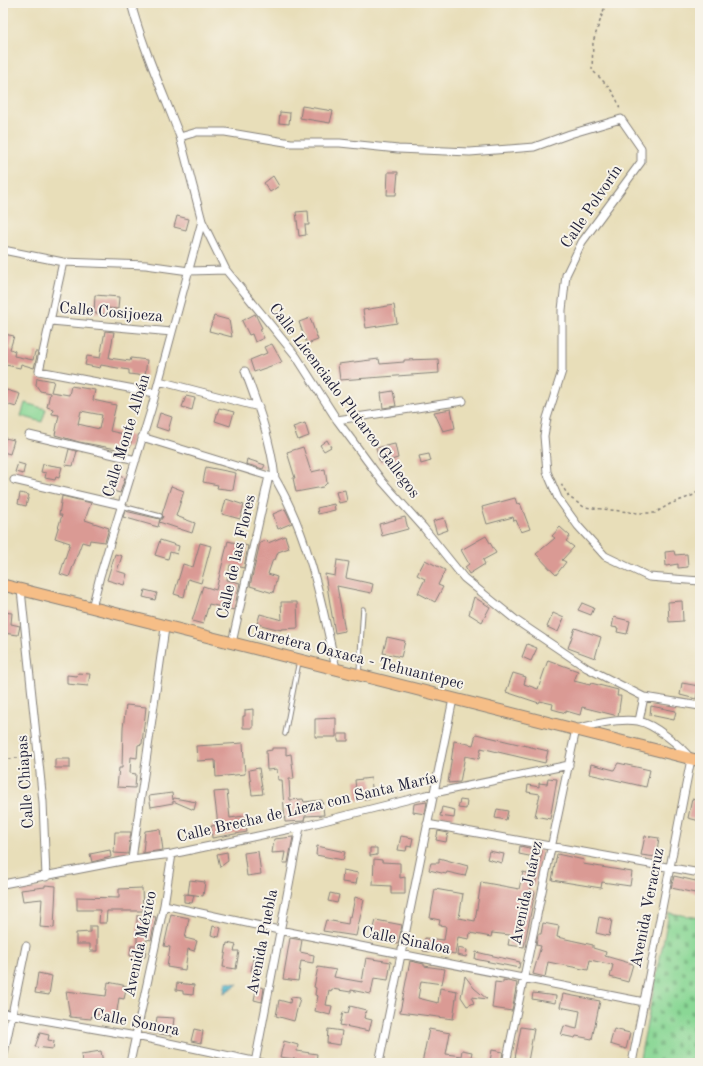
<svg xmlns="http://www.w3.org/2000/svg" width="703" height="1066" font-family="'Old Standard TT',serif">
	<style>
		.grass { fill: #8ad795; stroke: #567c68 }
		.cemetery { fill: url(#cemetery-stones); stroke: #567c68 }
		.water { fill: url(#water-rules); stroke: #3a6e85 }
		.building { fill: #da9a94; fill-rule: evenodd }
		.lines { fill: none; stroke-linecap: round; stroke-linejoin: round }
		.lane-casing { stroke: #85807a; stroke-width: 5.5 }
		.street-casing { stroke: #85807a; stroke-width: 9 }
		.primary-casing { stroke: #85807a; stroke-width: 13 }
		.path { stroke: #85807a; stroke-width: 1.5; stroke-dasharray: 3 3; stroke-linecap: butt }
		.lane { stroke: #fff; stroke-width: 3.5 }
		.street { stroke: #fff; stroke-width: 7 }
		.primary { stroke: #f6be87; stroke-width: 11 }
		.labels { text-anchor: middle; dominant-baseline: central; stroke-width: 4; stroke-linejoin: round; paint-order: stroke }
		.street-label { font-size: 16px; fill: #22223b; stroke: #f7f3e8 }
	</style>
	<defs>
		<pattern id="cemetery-stones" width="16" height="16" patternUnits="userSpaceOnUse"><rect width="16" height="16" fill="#8ad795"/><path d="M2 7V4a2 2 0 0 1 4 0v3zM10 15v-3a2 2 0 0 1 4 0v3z" fill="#77b881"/></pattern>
		<pattern id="water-rules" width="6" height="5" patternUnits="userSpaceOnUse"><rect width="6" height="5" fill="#51b9cf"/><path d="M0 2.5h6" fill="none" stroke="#4396a9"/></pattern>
	</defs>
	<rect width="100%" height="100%" fill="#f7f3e8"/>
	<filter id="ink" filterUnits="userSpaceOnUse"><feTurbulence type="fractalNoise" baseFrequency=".025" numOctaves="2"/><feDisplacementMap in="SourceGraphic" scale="8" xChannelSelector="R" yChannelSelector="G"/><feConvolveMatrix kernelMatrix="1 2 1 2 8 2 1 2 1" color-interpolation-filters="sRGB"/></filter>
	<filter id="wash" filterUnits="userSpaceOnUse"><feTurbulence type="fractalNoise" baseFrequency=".012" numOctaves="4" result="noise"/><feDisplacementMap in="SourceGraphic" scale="16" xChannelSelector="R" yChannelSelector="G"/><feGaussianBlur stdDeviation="0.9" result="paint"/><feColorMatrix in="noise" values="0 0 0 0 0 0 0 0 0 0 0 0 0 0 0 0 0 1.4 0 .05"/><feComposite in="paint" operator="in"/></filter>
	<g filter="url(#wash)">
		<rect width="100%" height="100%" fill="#e8deb9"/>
		<path class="grass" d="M25,403L46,409L42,422L21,416Z"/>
		<path class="cemetery" d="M669,913L700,918V1063H639Z"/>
		<path class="water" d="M226,982L238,984L224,993Z"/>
		<g id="blocks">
			<path class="building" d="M302,106L333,111L330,123L300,118Z
				M280,112L290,113L289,124L279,123Z
				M388,172H398L396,195H387Z
				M273,176L279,186L270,192L264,183Z
				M308,211L309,225H305L306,235L299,236L296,212Z
				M177,216L189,219L186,230L174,227Z
				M95,295L119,297L118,309L107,308V314L94,313Z
				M394,305L397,323L366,328L363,310Z
				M255,314L262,328L260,329L264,338L255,342L252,334L249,335L242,321Z
				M214,316L229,320L232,337L209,331Z
				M310,318L318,340L307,344L299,322Z
				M105,331L114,332L109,358L130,361L131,358L147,360L145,376L129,374V370L101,365L100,368L85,365L87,356L100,358Z
				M4,334L14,336L10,349L15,351L14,356L33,360L35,352H38L34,368L21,364L20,368L6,365L5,368H3Z
				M272,344L282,362L254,372L250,360L267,353L264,347Z
				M379,359L380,364L404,362V360L438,359L439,373L340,380L338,364Z
				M37,378L54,381L51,392L69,395L71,386L95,390L93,400L116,405L110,431L132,436L130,447L123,446L122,450L79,442L55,435L59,415L52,414L53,409L47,407L50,393L40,391L36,385ZM81,411L102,415L99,429L78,424Z
				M3,389L20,394L16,407L3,403Z
				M393,391L396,406L383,408L381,393Z
				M186,396L195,398L192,410L182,407Z
				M219,408L234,412L230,426L215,421Z
				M451,409L455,428L443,431L434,412Z
				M160,413L172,417L168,431L156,427Z
				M305,423L309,436L298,440L293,427Z
				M5,438L14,440L10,454L3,452Z
				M327,440L331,447L324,451L320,445Z
				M395,444L398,458L380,463L376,448Z
				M303,447L311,472L325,469L327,483L323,487L296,492L293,478H295L287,452Z
				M69,449L77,451L73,466L65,465Z
				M429,454L431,461L421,464L419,456Z
				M247,459L265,465L263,469L246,464Z
				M18,463L25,465L23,474L15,472Z
				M43,464L62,467L59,478L56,477L55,480L45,478L46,473L41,472Z
				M206,467L236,473L233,490L217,488L218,485L203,482Z
				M112,474L125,478L120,493L107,489Z
				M171,486L184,491L176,516L195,523L192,533L159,522L163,517L162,514Z
				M345,490L347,501L339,503L336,492Z
				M20,493L29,495L26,506L18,504Z
				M62,496L91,503L85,520L109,528L105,542L90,540L89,544L82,542L69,577L60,574L70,543L55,538L62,515H59Z
				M515,498L517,504L520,503L530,529L521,532L516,520L514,521L513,517L487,524L482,507Z
				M226,499L244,505L240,519L222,514Z
				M334,504L335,510L318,514L317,508Z
				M285,509L292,523L278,529L273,514Z
				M125,511L160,519L158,527L123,517Z
				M405,517L408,529L382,536L379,524Z
				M444,518L448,530L437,534L433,521Z
				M560,527L570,536L566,541L574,547L562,560L566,562L556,575L536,554L555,538L552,536Z
				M285,536L289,548L278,552L275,560L273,559L268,574L277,577L273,593L250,586L260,543L267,540L268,543Z
				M486,536L496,553L483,560L485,564L469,574L465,567L469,564L461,550Z
				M160,540L179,546L177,554L170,552L168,559L155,555Z
				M228,541L248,546L244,568L230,565L227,580L240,583L234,610L209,604L203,624L192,621L203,586L216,590Z
				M200,543L211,546L201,583L188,579L184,597L174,594L183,564L193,567Z
				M674,551L675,555L687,554L688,567L678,568V564L666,566L665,552Z
				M115,554L122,556L117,571L127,574L124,585L107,580Z
				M337,560L349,562L346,578L373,584L371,593L337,586L345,631L335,633L325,574L335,576Z
				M425,560L445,570L438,585L443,587L435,602L418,593L425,579L417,575Z
				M145,590L157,593L155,600L143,597Z
				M474,597L490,607L482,622L469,614Z
				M682,601L683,621L669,622L668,602Z
				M281,602H297L298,628L281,629V630L257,624L260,614L282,620Z
				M582,603L594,608L591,615L578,610Z
				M3,612L12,613L11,624L20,626L18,635L3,633Z
				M553,613L564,618L558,632L547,627Z
				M614,617L630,621L627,634L617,632L618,628L612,627Z
				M575,628L601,637L595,658L568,648Z
				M387,637L405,641L401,657L383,653Z
				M527,644L537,648L531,661L522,657Z
				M548,660L578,671L574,681L590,685L591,683L618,690L617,696H621L618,716L582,707L580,715L566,711V713L552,709L553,704L540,701L539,703L506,692L513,673L526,677L524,684L538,689Z
				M78,673L90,674L88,686L67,684V675L77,676Z
				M682,683L699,686L696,699L680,695Z
				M126,705L146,707L142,744L138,745L137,758L131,757L130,773L136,774L135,788L117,787L119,768H122L123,728Z
				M651,706L676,711L674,720L650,715Z
				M253,709V728H243V716H245V710Z
				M336,718V737H315V719Z
				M338,734H348V741H338Z
				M476,734L548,751L545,763L481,748L479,759L465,756L460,782L448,783L454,741L473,745Z
				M243,743L245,774L216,777L215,760L197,761L196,746Z
				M272,748H286V755L291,754L294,779H289L290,800L303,799L304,802L322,800L324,815L305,816L304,821L285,822L282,780H278L277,769L267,770L266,751L272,750Z
				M55,759H70V768H55Z
				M618,763L650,770L646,787L589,774L591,764L614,770Z
				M259,768L263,794L252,795L249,770Z
				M371,778L373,798L357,800L355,780Z
				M548,778L557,779L550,819L535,816L540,794L527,792L528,785L539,787V783L547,784Z
				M227,791L230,818L244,816L247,832L212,838L211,826L218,825L214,792Z
				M172,793L173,800L174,798L196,802L194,810L173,801V803L151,807L149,796Z
				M692,799L700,801V821L688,818Z
				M460,800L467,801L466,809L458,808Z
				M427,802L425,814L413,812L414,804Z
				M442,807L455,810L454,818L440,816Z
				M497,809L508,811L506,820L495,818Z
				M160,829L163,850L143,853L145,831Z
				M438,831L448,833L446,842L436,840Z
				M115,832H131L128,854L114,853Z
				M401,836L413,838L411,847L407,846L406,851L398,850Z
				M645,836L659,838L656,857L641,855Z
				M293,837L288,863H283L285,852L272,853L274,839Z
				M317,846L345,852L343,860L316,855Z
				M520,846L542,851L535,885H531L530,891L535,892L524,947L508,945L510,935L492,933L491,937L470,933L469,939L458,937L455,954L432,950L431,952L423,951L425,938L444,940L446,926L439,925L440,920L430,918L435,889L463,894L459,918L475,921L481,882L519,889L523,872L531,874L534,857L519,854Z
				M370,848H377V855L370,856Z
				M110,850L111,857L92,862L90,854Z
				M258,851L261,874L247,876L244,853Z
				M489,851L504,854L502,863L487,859Z
				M227,852L228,861L220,867L217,854Z
				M557,854L584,860L583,864L632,872L630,886L602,882L601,888L552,880Z
				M439,858L468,866L465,876L447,872L446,874L429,870L431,863H439Z
				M374,859L382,860V862L400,863V878L405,877V894H391V886L373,885Z
				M343,870L358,873L356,884L342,882Z
				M674,876L700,882V894L671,888Z
				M190,880L205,882L203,896L188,894Z
				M45,885L56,886L54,928L40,927L42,899L23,901L21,890L45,887Z
				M142,888L143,911H107L106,923H99L100,910H77V897L119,898V889Z
				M330,893L339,895L337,903L328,901Z
				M184,894L194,895L192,903L184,902Z
				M355,897L364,900L356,936L323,931L326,920L348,924L349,916L351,917Z
				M171,914L189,918L185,938L197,941L194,951L188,949L185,970L167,967L170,947L164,946Z
				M137,915L156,917L151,940L147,939L145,957L130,956L131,946H137Z
				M599,917L612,920L609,936L596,933Z
				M376,920L402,925L398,944L371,940Z
				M543,923L559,926L557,937L593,945V948L606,952L605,956L633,964L628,982L610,977L613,965L590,960L588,970L548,962L545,977L533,974L541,946L536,945L538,934H541Z
				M90,926H97V951H90V944H76V933L90,932Z
				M213,926L221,928L219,937L211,935Z
				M290,938L302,940L300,952L314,955L313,963L301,961L298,981L283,979Z
				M227,943L236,945L234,951H239L236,969L223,967Z
				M458,948L467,950L466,957L457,955Z
				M476,952L520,962L519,968L475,959Z
				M366,958L391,962L388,980L374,978L371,994L351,990V992L332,989L331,991L329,990L326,1005L332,1006L330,1015L315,1011L318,996L315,995L316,988L314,987L318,967L336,970L334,977L362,982Z
				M253,959L263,961L261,972L251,971Z
				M410,961L424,964V966L445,969L442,984L421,981L418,998L438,1003L440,988L457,991L453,1019L400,1012Z
				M38,973L52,976L49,995L35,993Z
				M465,976L474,988L487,999L471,997L474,1003L467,1006L461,997Z
				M503,980L517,983L512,1011L492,1008L495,982L503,983Z
				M108,982L127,986L124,999L119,998L116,1017L92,1014L91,1019L70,1017L66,991L106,996Z
				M177,983L194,985L193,995L183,994V991L176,990Z
				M257,986L264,988L262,1002L254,1000Z
				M533,993L556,996L555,1003L532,999Z
				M563,994L600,1001L592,1039L576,1036L575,1038L561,1035L564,1026L577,1029L580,1011L560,1007Z
				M291,997L300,998L294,1021L276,1016L279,1000L290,1003Z
				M350,1006L366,1010L364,1018L372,1020L369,1031L340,1025L343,1012L348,1013Z
				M157,1017L174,1018L172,1036L149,1032L151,1023L156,1024Z
				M521,1027L534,1029L528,1061L515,1058Z
				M194,1029L203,1031L201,1043L191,1041Z
				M328,1029L342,1031L340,1045L327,1043Z
				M429,1029L450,1033L446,1054L461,1056L462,1050L472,1052L471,1057L479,1059V1063H422Z
				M614,1029L630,1033L626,1049L610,1044Z
				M40,1033L49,1035L48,1040L54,1041L53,1049L35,1047Z
				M284,1041L298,1045L297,1051L317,1054L316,1062L280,1057Z
				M492,1050L503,1052L501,1063L490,1061Z
				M101,1051L103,1063H82L81,1054Z"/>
		</g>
	</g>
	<g filter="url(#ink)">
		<use href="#blocks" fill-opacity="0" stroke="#85807a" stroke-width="1"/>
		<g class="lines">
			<defs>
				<path id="lane" d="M122,506L160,516
					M359,674L363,609
					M285,734L299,661"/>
				<path id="street" d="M131,3C143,49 163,92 180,137
					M3,250L63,262L146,265L189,271L226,270
					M63,262L39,371L155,393
					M51,321L172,332
					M245,371C258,406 271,440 275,478
					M159,381L259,407
					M337,420L463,401
					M29,435L136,460
					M142,437L275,478C309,536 322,603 336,669
					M14,480L121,505
					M700,581L649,577L605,556L578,526L558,498L547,472L544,436L547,418L562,371V310L566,275L582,242L641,162V148L621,119L570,134L534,147L470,152L398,149L340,143H291L225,132H197L180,137L202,221L226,270L296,356L337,420L382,481L423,527L464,578L517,621L587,668L644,697L700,706
					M21,590L43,802L46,877
					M92,608L100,576L151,410L202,221
					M232,643L269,476
					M639,721L644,697
					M427,824L700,873
					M132,859L165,628
					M3,884L132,859L172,854L300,827L434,793L569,765
					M164,905L279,930L644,1002
					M3,1013L136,1036L263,1063
					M3,1058L26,946
					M130,1063L164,905L172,854
					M255,1063L300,827
					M379,1063L453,699
					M506,1063L576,729C594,724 619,718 638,721C654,724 681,746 691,759L632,1063"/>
				<path id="primary" d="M3,585L700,761"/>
			</defs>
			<use href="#lane" class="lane-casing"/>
			<use href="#street" class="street-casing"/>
			<use href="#primary" class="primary-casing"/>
			<path class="path" d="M606,3L593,42L592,70C603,81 618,94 620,111
				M561,484L569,497L584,507L638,513H655L670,504L694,495L700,489
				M3,760L30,756"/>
			<use href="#lane" class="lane"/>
			<use href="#street" class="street"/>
			<use href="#primary" class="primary"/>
		</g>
	</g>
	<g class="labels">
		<g class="street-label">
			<text transform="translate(592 207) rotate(-56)">Calle Polvorín</text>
			<text transform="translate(111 313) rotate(5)">Calle Cosijoeza</text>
			<text transform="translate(344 401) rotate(53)">Calle Licenciado Plutarco Gallegos</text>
			<text transform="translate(127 436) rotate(-73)">Calle Monte Albán</text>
			<text transform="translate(237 557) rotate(-77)">Calle de las Flores</text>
			<text transform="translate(355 658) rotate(14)">Carretera Oaxaca - Tehuantepec</text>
			<text transform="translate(26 782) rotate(-94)">Calle Chiapas</text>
			<text transform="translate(307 808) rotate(-13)">Calle Brecha de Lieza con Santa María</text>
			<text transform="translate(527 893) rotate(-78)">Avenida Juárez</text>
			<text transform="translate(648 908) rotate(-79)">Avenida Veracruz</text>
			<text transform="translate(406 941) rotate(11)">Calle Sinaloa</text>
			<text transform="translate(263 942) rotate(-79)">Avenida Puebla</text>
			<text transform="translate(141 944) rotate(-78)">Avenida México</text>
			<text transform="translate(136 1023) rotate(11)">Calle Sonora</text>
		</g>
	</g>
	<rect width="703" height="1066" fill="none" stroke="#f7f3e8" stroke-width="16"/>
</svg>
